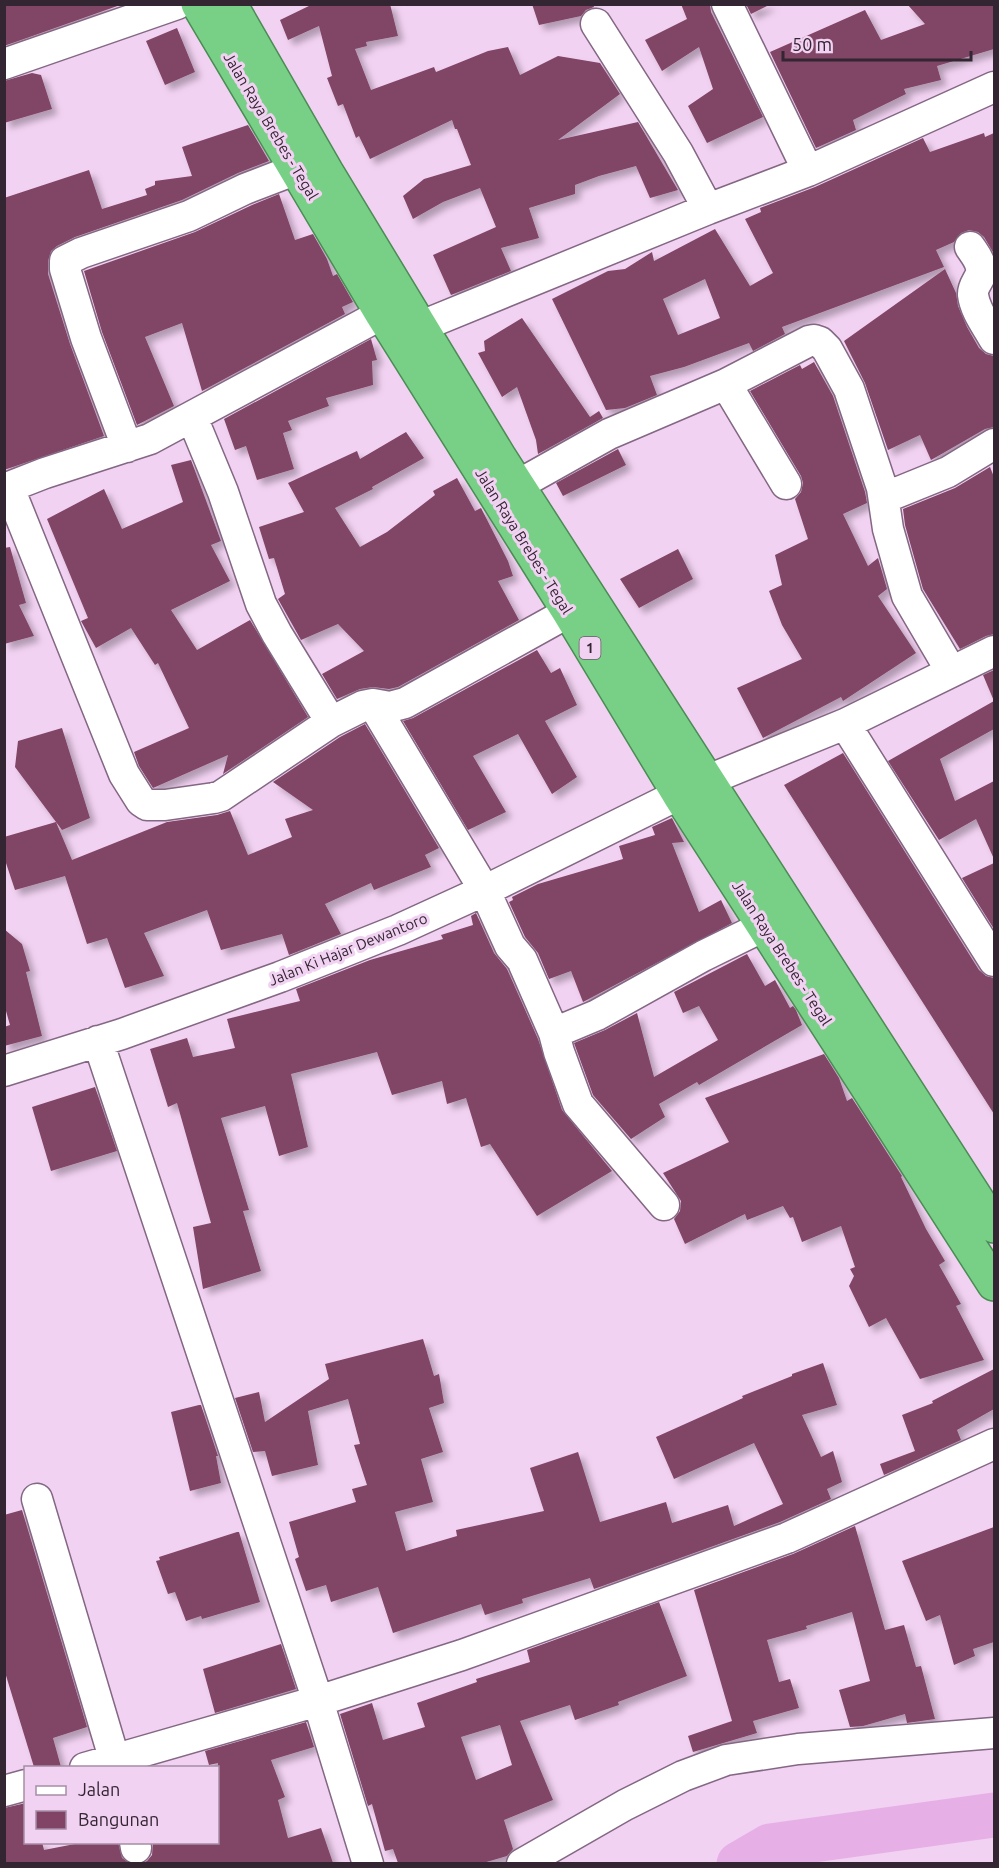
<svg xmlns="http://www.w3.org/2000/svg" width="999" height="1868" font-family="Ubuntu,sans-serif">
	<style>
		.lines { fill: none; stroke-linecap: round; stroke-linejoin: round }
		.river { stroke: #e6b0e6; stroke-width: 45 }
		.building { fill: #814466; fill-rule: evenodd; filter: url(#shadow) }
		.minor-casing { stroke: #836783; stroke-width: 33 }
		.trunk-casing { stroke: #4a8c54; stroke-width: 36 }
		.minor { stroke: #fff; stroke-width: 30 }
		.trunk { stroke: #78cf86; stroke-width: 33 }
		.labels { text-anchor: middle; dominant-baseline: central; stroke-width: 6; stroke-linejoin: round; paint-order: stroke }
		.shield { fill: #f2d2f2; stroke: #6c5a6c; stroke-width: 1.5 }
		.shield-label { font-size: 14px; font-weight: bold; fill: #332632 }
		.street-label { font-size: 15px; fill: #332632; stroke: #f2d2f2 }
	</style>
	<defs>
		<filter id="shadow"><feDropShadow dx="5.5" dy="5.5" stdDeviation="3" flood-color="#0004"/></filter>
	</defs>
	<rect width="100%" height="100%" fill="#f2d2f2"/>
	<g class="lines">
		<path class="river" d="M739,1864L770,1846L994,1815"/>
	</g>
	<path class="building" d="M4,4H123L4,46Z
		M313,4H390L398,36L366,42L367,46L355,49L371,90L434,67L436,72L488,51L508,47L520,75L558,56L600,63L620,94L558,140L638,122L678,190L650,198L636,166L599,176L575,185V194L529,208L539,238L501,248L511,271L451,295L433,255L496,227L480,188L443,202L413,219L403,196L424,179L471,165L457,129H455L452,120L370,159L359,136L356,138L343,104L338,106L327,78L332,76L319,26L288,40L280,20Z
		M532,4H593L594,7L586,10L581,16L539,25Z
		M681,4H710L711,12L763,117L707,143L688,106L713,89L699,47L662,71L645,40L687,19Z
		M746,4H771L751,14Z
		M907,4H994V49L937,66L941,80L904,89L906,94L853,120L856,130L816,148L770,52L865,10L881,40L925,24Z
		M177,28L195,72L165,85L146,41Z
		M32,73L41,75L52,109L4,123V81Z
		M248,125L269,161L238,173L182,200L75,237L57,246L51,251L48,261V274L70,344L104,436L4,470V198L89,170L102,209L147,195L145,189L155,185V181L192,176L182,147Z
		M984,133L985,137L994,133V254L984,237L978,232L969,230L961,233L954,242L936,250L944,267L782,327L785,334L753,351L749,343L684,367L650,376L657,395L625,408L606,410L552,299L608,271L625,269L652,252L654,261L715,229L750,286L773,273L745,219L761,212L760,208L815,187L923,138L930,152ZM705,279L720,318L678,335L663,299Z
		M279,194L295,240L313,234L327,259L333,276L337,274L353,302L342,307L345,314L202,391L182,323L145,337L174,406L137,425L102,332L84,271L195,232L252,205Z
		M945,269L956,293L958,306L967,327L979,348L986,354L994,356V427L985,429L931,460L920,435L888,450L865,383L844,341Z
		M522,318L590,417L599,411L603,418L538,454L536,440L517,387L502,397L478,353L485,351L484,341Z
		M371,339L377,360L372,361L373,385L326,398L329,406L288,421L292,430L283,433L294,469L257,480L246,446L235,450L224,419Z
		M814,362L833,396L865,492L867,503L843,514L868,566L878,558L887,589L878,596L916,653L843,701L841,697L763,738L737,688L802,659L782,625L769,591L782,585L775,555L808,539L795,499L801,492L803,483L801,476L750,391L800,365L802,369Z
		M406,432L424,458L372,487L373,489L335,508L360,547L387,532L435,495L433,491L457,478L475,511L481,508L508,561L513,576L498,581L519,620L398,687L389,689L373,687L360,689L337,699L322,674L364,651L338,624L301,640L278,599L285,594L274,558L269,559L259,527L304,512L288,483L357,451L360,459Z
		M618,449L626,465L563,496L556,483Z
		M191,460L221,541L211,545L230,581L171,610L197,650L250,620L308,717L223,774L228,755L153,788L139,766L134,752L189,728L158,663L155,665L131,628L96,648L81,621L88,618L47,519L104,489L122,529L183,502L171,465Z
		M990,467L994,477V634L986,636L960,649L923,589L905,525L903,509L955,488Z
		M10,547L26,603L19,605L34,636L4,644V548Z
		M678,549L693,579L639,608L620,579Z
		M537,650L551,673L560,668L577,705L545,721L577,777L552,794L518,734L473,756L506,812L468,830L403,721L413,718Z
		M994,670V729L940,759L955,801L994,781V859L976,819L939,840L888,761L994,701L983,675Z
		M365,724L439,848L425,855L431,867L374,890L371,883L325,904L341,934L289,955L282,934L221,950L207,910L144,933L164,976L125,988L107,938L87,944L65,876L15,890L4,857V837L56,822L72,860L167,822L217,815L230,811L248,855L292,837L285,819L313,810L273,782L340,737Z
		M62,728L90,818L62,830L15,767L18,741Z
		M843,753L979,970L986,976L994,978V1114L784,785Z
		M672,818L684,842L672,843L699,912L721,900L732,923L583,1002L571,971L549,979L538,953L525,937L509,902L513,900L512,897L538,884L623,859L619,846L655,835L652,827Z
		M994,863V929L962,878Z
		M476,913L494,953L507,969L538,1039L562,1110L612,1171L537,1216L490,1144L481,1147L466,1098L447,1104L442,1081L392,1095L377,1052L291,1074L308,1147L279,1156L265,1106L221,1118L249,1210L243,1211L261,1271L203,1289L193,1227L211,1223L177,1103L168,1107L150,1049L187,1038L193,1057L235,1048L227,1019L300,1001L296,989L370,960L443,939L441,935L473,925L471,916Z
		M4,929L22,944L30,971L26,972L42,1036L4,1046V1027L10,1025L4,1004Z
		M747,954L765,986L775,980L790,1008L793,1006L796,1010L802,1025L699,1085L697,1082L659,1104L665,1117L631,1139L593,1095L574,1043L605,1030L637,1013L654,1077L718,1040L699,1006L683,1013L674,992Z
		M824,1054L839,1078L847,1101L852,1098L902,1176L901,1177L926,1229L945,1261L939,1265L961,1304L956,1306L984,1360L920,1379L886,1318L869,1327L849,1286L854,1276L850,1269L855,1267L841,1226L802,1242L793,1217L790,1218L783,1206L747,1220L745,1214L685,1244L674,1219L680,1211L681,1201L663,1173L729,1142L705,1098Z
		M95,1087L117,1151L51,1171L32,1107Z
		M423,1339L434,1376L439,1374L444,1403L429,1408L443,1452L421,1459L433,1502L395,1512L406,1551L457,1536L456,1530L544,1511L530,1468L578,1452L600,1522L666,1502L672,1523L728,1505L734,1526L783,1504L754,1443L674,1479L656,1437L743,1398L742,1396L792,1376V1374L823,1363L837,1405L802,1415L821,1457L833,1451L842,1482L827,1489L831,1499L780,1522L594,1589L590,1578L522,1599L523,1603L485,1615L481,1604L393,1633L378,1587L331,1602L326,1585L306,1591L295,1559L299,1557L289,1522L356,1502L352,1489L367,1485L354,1445L360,1444L348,1399L308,1411L318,1465L272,1476L265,1451L253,1452L235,1398L259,1392L265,1422L329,1379L325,1364Z
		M994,1369V1409L957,1430L961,1440L884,1475L880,1464L915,1451L902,1415L933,1403L932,1401Z
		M199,1405H201L218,1456H216L221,1483L190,1491L171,1412Z
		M22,1510L87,1727L53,1738L61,1767H34L4,1669V1515Z
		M855,1526L885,1630L904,1625L916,1667L921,1666L935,1719L907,1723L905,1714L863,1726L850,1727L839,1690L870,1681L852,1612L806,1626L807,1629L767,1640L779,1682L790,1679L799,1708L753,1721L757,1733L693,1752L688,1736L732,1721L694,1590L793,1554Z
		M994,1527V1642L973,1649L975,1656L954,1665L940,1615L926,1621L902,1561Z
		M237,1532H239L260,1602L202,1619L201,1616L186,1621L175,1592L168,1594L156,1561L160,1560L159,1557Z
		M659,1602L687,1676L618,1702L619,1705L575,1720L570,1705L520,1721L553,1800L504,1820L513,1849L507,1856L483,1863H398L393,1849L385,1851L372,1804L368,1806L340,1714L372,1703L383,1740L425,1727L417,1703L477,1682L476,1679L530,1662L527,1650ZM500,1725L512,1765L476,1780L461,1737Z
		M281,1644L296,1689L215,1713L203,1669Z
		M306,1722L314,1747L271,1760L285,1797L278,1800L288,1838L321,1828L333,1863H142L147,1861L152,1855L153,1842H218V1763L209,1765L205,1751Z
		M26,1803V1842H42L44,1850L85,1842H118L122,1858L129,1863H4V1808Z"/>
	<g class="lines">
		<defs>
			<path id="minor" d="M727,4L808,171
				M596,24L678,153L708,209
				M4,64L177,4
				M970,247C974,253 980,260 981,268C983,278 972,284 973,295C975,311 987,326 994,339
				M397,336L708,209L808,171L994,87
				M726,384L786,484
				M192,417L223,492L261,604L277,634L331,722
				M127,447L86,338L65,269V261L81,253L189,216L245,189L297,169
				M518,485L609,434L726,384L809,341L814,340L820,342L827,349L849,389L882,488L888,529L907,596L951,671
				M9,488L124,774L141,801L147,805H165L214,798L221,796L331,722L363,706L373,704L390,707L405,703L569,612
				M4,489L45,473L150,439L382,314
				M884,498L948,472L994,444
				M373,704L485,891L510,946L522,960L554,1033L559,1052L578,1104L664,1205
				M845,724L994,961
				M554,1033L597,1015L703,956L764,926
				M98,1041L318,1701L368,1864
				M4,1071L122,1034L280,977L398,930L492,887L708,780L845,724L994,651
				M37,1499L117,1768
				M85,1768L318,1701L462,1655L787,1538L994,1444
				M4,1791L26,1785
				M135,1842L136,1848
				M522,1864L625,1805L683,1776L726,1760L798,1749L994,1733"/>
			<path id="trunk" d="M198,4L382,314L569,612L680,796L994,1284
				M230,4L326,171L500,458L994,1226"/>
		</defs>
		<use href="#minor" class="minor-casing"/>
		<use href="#trunk" class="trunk-casing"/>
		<use href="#minor" class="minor"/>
		<use href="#trunk" class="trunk"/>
	</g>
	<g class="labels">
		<rect class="shield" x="579.5" y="637" width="21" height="22" rx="4.5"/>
		<g class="shield-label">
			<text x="590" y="648">1</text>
		</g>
		<g class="street-label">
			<text transform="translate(271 126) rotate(59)">Jalan Raya Brebes - Tegal</text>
			<text transform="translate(524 541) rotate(58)">Jalan Raya Brebes - Tegal</text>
			<text transform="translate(348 949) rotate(-22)">Jalan Ki Hajar Dewantoro</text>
			<text transform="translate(782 953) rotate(57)">Jalan Raya Brebes - Tegal</text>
		</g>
	</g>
	<rect width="999" height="1868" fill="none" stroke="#332632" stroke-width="12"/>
	<rect x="24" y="1766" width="195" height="78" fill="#f2d2f2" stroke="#a68da5" stroke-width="1.5"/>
	<rect x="36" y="1786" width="30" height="9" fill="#ffffff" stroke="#a68da5" stroke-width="1.5"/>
	<text x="78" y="1796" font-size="18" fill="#332632">Jalan</text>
	<rect x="36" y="1811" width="30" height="18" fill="#814466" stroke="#a68da5" stroke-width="1.5"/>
	<text x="78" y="1826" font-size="18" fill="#332632">Bangunan</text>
	<path d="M783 51v9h188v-9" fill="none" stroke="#332632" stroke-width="3"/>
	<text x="792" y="51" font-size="18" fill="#332632" stroke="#f2d2f2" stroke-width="4.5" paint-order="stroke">50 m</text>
</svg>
